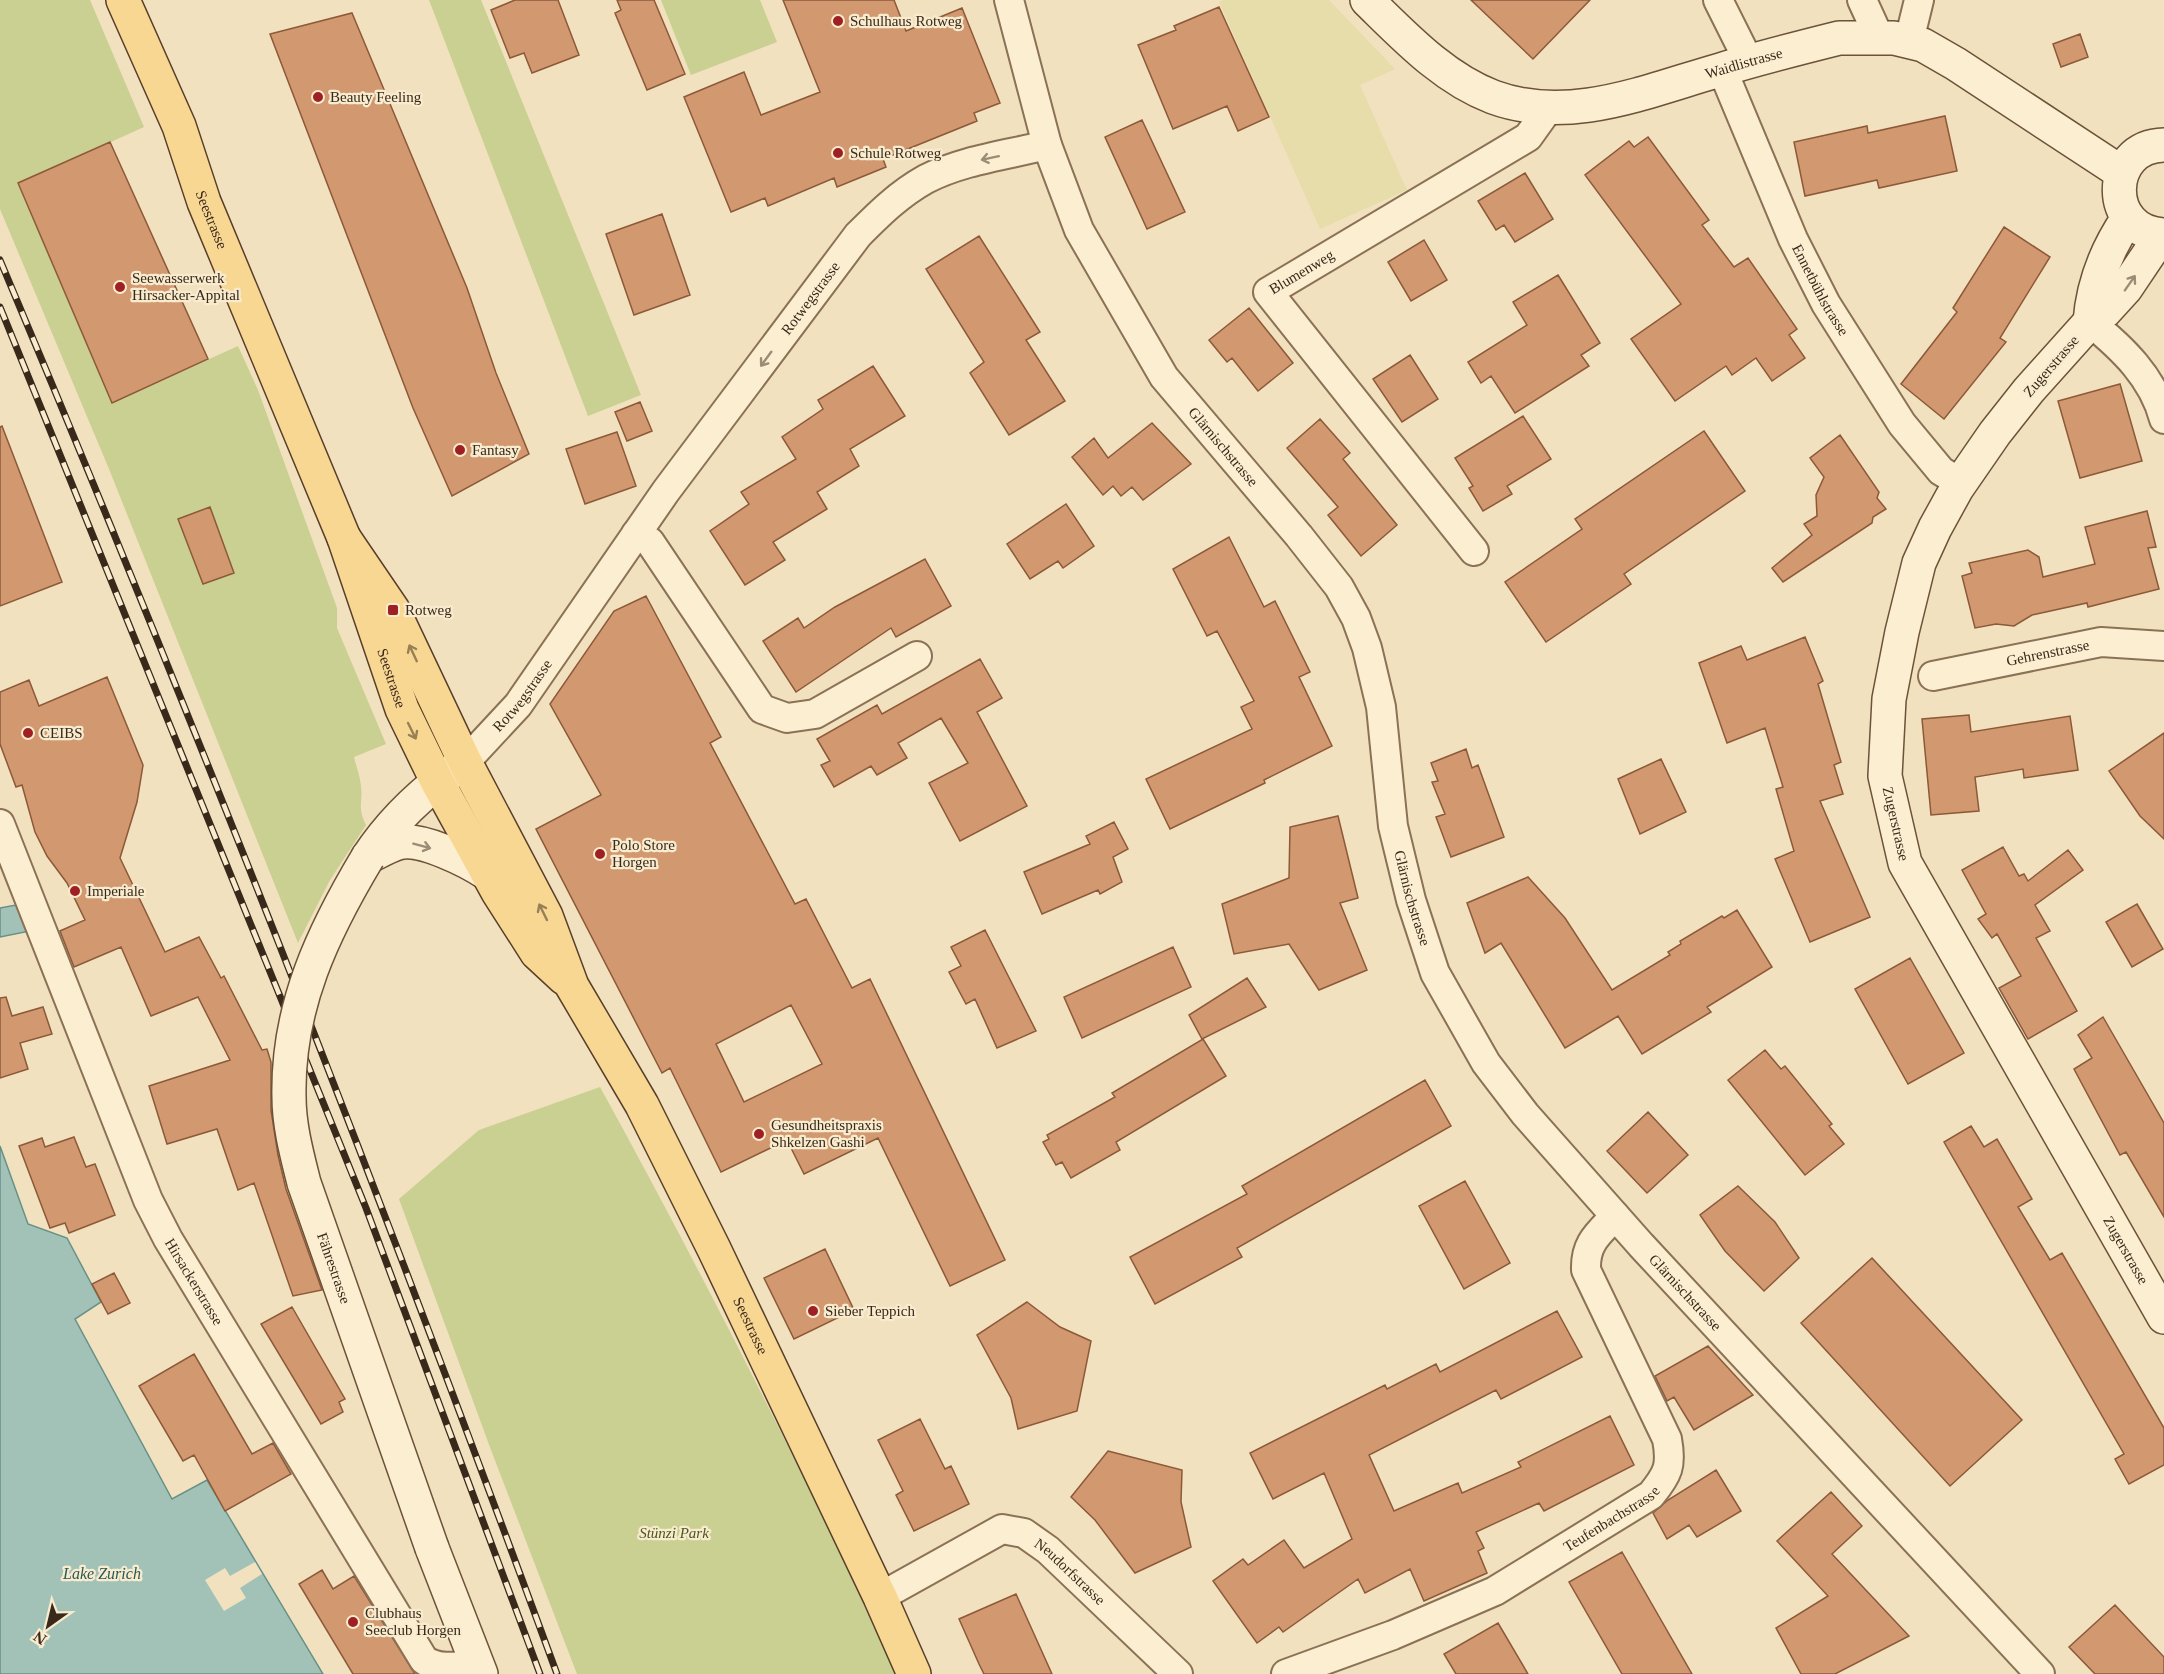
<svg xmlns="http://www.w3.org/2000/svg" width="2164" height="1674" font-family="'Times New Roman',serif">
	<style>
		.farmland { fill: #e7ddaa }
		.green { fill: #c9d091; fill-rule: evenodd }
		.water { fill: #a2c2b8; stroke: #689186; stroke-width: 1.5 }
		.pier { fill: #f1e1be }
		.building { fill: #d29870; stroke: #8c5939; stroke-width: 1.5; fill-rule: evenodd }
		.lines { fill: none; stroke-linecap: round; stroke-linejoin: round }
		.street-casing { stroke: #8b7155; stroke-width: 32 }
		.secondary-casing { stroke: #6c5239; stroke-width: 36 }
		.primary-casing { stroke: #583f2a; stroke-width: 36 }
		.street { stroke: #fbeed1; stroke-width: 28 }
		.secondary { stroke: #fbeed1; stroke-width: 33 }
		.primary { stroke: #f8d792; stroke-width: 33 }
		.rail-casing { stroke: #39291b; stroke-width: 7 }
		.rail { stroke: #f8ebce; stroke-width: 4.5; stroke-dasharray: 14; stroke-linecap: butt }
		.secondary-bridge-casing { stroke: #6c5239; stroke-width: 36; stroke-linecap: butt }
		.secondary-bridge { stroke: #fbeed1; stroke-width: 33 }
		.oneway { stroke: #9a8c76 }
		.oneway2 { stroke: #988056 }
		.poi-dot { fill: #9e2023; stroke: #f8ebce; stroke-width: 2 }
		.labels { text-anchor: middle; dominant-baseline: central; stroke-width: 4.5; stroke-linejoin: round; paint-order: stroke }
		.poi-label { font-size: 15px; fill: #39291b; stroke: #f8ebce; text-anchor: start }
		.street-label { font-size: 15px; fill: #39291b; stroke: #f8ebce }
		.park-label { font-size: 15px; font-style: italic; fill: #4a5720; stroke: #f8ebce }
		.water-label { font-size: 16px; font-style: italic; fill: #295a56; stroke: #f8ebce }
	</style>
	<rect width="100%" height="100%" fill="#f1e1be"/>
	<path class="farmland" d="M1223,0H1329L1395,69L1360,85L1407,190L1320,229L1219,2Z"/>
	<path class="green" d="M0,0H90L144,127L18,184L112,403L238,346L258,390L337,608V628L386,744L354,757C356,766 360,776 361,786C363,804 357,807 366,825L330,880L298,943L109,469L0,209ZM210,507L234,572L203,584L179,519Z
		M429,0H481L641,395L588,416Z
		M661,0H760L777,42L691,75Z
		M600,1087C706,1279 804,1476 900,1674H577L491,1450L399,1199L479,1130Z"/>
	<path class="water" d="M21,904L30,931L0,937V908Z
		M0,1146L28,1224L67,1238L101,1302L75,1319L172,1499L207,1480L323,1674H0Z"/>
	<path class="pier" d="M255,1562L262,1574L240,1588L246,1598L224,1611L205,1580L225,1568L230,1576Z"/>
	<path class="building" d="M515,0H558L579,55L532,73L524,53L510,58L491,10Z
		M617,0H654L685,74L647,90L615,13L621,10Z
		M783,0H894L906,31L962,8L1000,103L974,113L977,121L883,159L886,167L837,187L834,178L768,206L765,198L731,212L684,97L744,72L761,115L820,92Z
		M1471,0H1590L1533,59Z
		M1219,7L1269,117L1238,131L1227,106L1173,129L1138,45L1176,30L1174,26Z
		M352,13L467,288L496,373L529,454L452,496L413,408L270,34Z
		M2080,34L2088,57L2061,67L2053,44Z
		M1945,116L1957,171L1879,188L1877,180L1805,196L1794,142L1867,126L1868,133Z
		M1142,120L1185,212L1147,229L1105,137Z
		M1648,137L1709,220L1702,225L1734,267L1748,258L1797,329L1789,335L1805,358L1772,381L1756,358L1732,375L1726,366L1675,401L1631,339L1681,304L1585,175L1629,141L1634,147Z
		M110,142L208,359L112,403L18,183Z
		M1525,173L1553,219L1515,242L1504,225L1496,230L1478,201Z
		M662,214L690,295L634,315L606,234Z
		M2004,227L2050,257L2000,338L2006,342L1944,419L1901,384L1957,312L1953,308Z
		M979,236L1040,332L1026,340L1065,401L1009,435L970,373L984,362L926,269Z
		M1424,240L1447,280L1411,301L1388,262Z
		M1558,275L1600,343L1581,355L1589,366L1515,413L1491,376L1481,383L1468,362L1527,325L1513,302Z
		M1249,308L1293,363L1258,391L1232,358L1227,362L1209,340Z
		M1410,355L1438,399L1402,422L1373,379Z
		M873,366L905,416L850,449L859,466L817,492L827,509L773,542L785,560L745,585L710,531L749,504L741,492L796,459L782,437L823,409L818,400Z
		M2120,384L2142,461L2080,478L2058,401Z
		M640,402L652,431L627,441L615,412Z
		M1523,416L1551,459L1507,486L1512,494L1483,511L1469,488L1473,486L1455,458Z
		M1320,419L1350,453L1343,459L1397,525L1361,556L1328,515L1338,507L1287,448Z
		M1152,423L1191,464L1143,500L1132,487L1121,496L1113,486L1103,495L1072,457L1094,438L1108,458Z
		M2,426L62,582L0,606V427Z
		M1704,431L1745,491L1624,574L1631,584L1546,642L1505,582L1582,529L1575,519Z
		M617,432L636,486L585,504L566,449Z
		M1840,435L1879,492L1877,498L1886,509L1873,517L1872,523L1783,582L1772,568L1812,535L1804,524L1817,516L1816,495L1824,477L1810,458Z
		M1066,504L1094,546L1063,568L1058,561L1030,579L1007,544Z
		M210,507L234,573L203,584L178,519Z
		M2147,511L2156,547L2148,548L2159,589L2088,607L2087,603L2032,615L2014,626L1996,624L1975,628L1962,576L1972,573L1969,563L2028,550L2039,557L2043,577L2095,564L2085,527Z
		M1229,537L1264,607L1275,601L1310,672L1299,677L1332,746L1264,780L1265,783L1170,829L1146,779L1252,729L1241,707L1254,701L1217,631L1207,636L1173,569Z
		M925,559L951,606L896,637L891,628L796,692L763,641L798,618L804,628L835,607Z
		M646,596L721,737L710,743L795,904L806,899L852,988L870,979L1005,1260L950,1286L878,1138L804,1174L787,1140L721,1172L670,1068L662,1073L536,829L601,795L550,704L614,611ZM791,1005L822,1064L744,1102L716,1044Z
		M1805,637L1823,681L1818,684L1841,762L1834,765L1843,794L1820,801L1870,917L1810,942L1775,859L1794,851L1776,789L1783,787L1765,728L1727,743L1699,663L1741,646L1747,660Z
		M980,659L1002,698L977,712L1027,806L960,841L929,783L968,763L941,718L898,743L907,758L877,775L871,766L834,787L821,765L830,761L817,739L877,705L882,714Z
		M107,677L143,765L137,802L120,858L165,952L199,937L221,978L224,976L262,1050L267,1049L271,1062V1110L278,1155L286,1189L322,1290L293,1296L254,1183L238,1190L217,1129L167,1144L149,1086L230,1060L198,997L151,1016L121,947L74,967L60,931L85,920L67,883L47,856L35,832L22,785L16,787L0,744V692L29,680L39,706Z
		M1969,715L1971,732L2070,716L2078,770L2024,778L2023,769L1975,777L1979,811L1931,815L1922,719Z
		M2164,733V839L2140,816L2109,771Z
		M1466,749L1472,768L1478,765L1504,837L1451,857L1436,817L1445,814L1432,782L1438,781L1431,763Z
		M1661,759L1686,812L1640,834L1618,779Z
		M1338,816L1358,898L1340,903L1367,970L1319,990L1289,944L1234,954L1222,904L1289,878L1290,827Z
		M1114,822L1128,849L1113,857L1122,882L1100,894L1098,890L1042,914L1024,872L1090,844L1086,836Z
		M2003,847L2019,876L2024,874L2028,881L2068,850L2083,870L2035,905L2050,931L2036,938L2077,1011L2028,1039L1999,988L2021,976L1997,934L1992,938L1978,919L1986,914L1962,870Z
		M1528,877L1565,918L1612,990L1670,955L1668,952L1681,944L1680,941L1722,916L1724,918L1737,910L1772,967L1707,1007L1711,1012L1642,1054L1618,1016L1565,1048L1501,943L1485,953L1467,903Z
		M2137,904L2163,949L2132,967L2106,922Z
		M985,930L1036,1031L997,1048L975,999L966,1004L949,972L961,966L951,947Z
		M1173,947L1191,987L1082,1038L1064,997Z
		M1910,958L1964,1053L1908,1084L1855,989Z
		M1247,978L1266,1007L1202,1039L1189,1015Z
		M6,997L12,1016L43,1007L52,1034L20,1043L28,1069L0,1078V998Z
		M2103,1017L2164,1123V1217L2126,1152L2120,1155L2074,1069L2092,1058L2078,1035Z
		M1203,1039L1226,1076L1116,1142L1120,1150L1071,1178L1062,1162L1056,1165L1043,1142L1049,1139L1047,1135L1115,1097L1112,1093Z
		M1765,1050L1781,1069L1785,1066L1832,1124L1829,1126L1844,1144L1805,1175L1728,1080Z
		M1425,1080L1451,1126L1237,1248L1242,1257L1155,1304L1130,1257L1247,1194L1242,1186Z
		M1648,1112L1688,1155L1647,1193L1607,1151Z
		M1971,1126L1984,1147L1997,1139L2032,1199L2018,1207L2050,1260L2062,1253L2164,1428V1465L2129,1484L2115,1459L2124,1454L1944,1142Z
		M74,1137L86,1167L95,1164L115,1215L69,1233L65,1223L50,1228L19,1146L42,1138L45,1147Z
		M1465,1181L1510,1263L1464,1289L1419,1206Z
		M1738,1186L1775,1222L1799,1258L1764,1291L1725,1251L1700,1215Z
		M825,1249L854,1310L794,1339L764,1278Z
		M1872,1258L2022,1420L1950,1486L1801,1323Z
		M114,1273L130,1303L108,1314L92,1284Z
		M1027,1302L1060,1327L1091,1341L1077,1411L1018,1429L1011,1398L977,1335Z
		M292,1307L345,1399L339,1402L343,1412L321,1424L261,1324Z
		M1557,1311L1582,1357L1501,1399L1496,1390L1369,1455L1394,1511L1458,1483L1462,1493L1521,1467L1518,1462L1610,1416L1634,1465L1544,1511L1539,1503L1476,1532L1484,1548L1478,1551L1487,1573L1424,1601L1410,1569L1365,1593L1358,1579L1283,1632L1279,1627L1257,1643L1213,1581L1243,1559L1248,1565L1284,1540L1304,1568L1352,1539L1324,1473L1273,1499L1250,1453L1385,1385L1387,1389L1436,1364L1440,1372Z
		M1708,1346L1753,1395L1694,1430L1674,1397L1667,1401L1655,1376Z
		M194,1354L252,1454L273,1443L291,1474L225,1511L194,1455L183,1461L139,1386Z
		M920,1419L945,1469L951,1466L969,1504L914,1531L896,1495L903,1491L878,1440Z
		M1108,1451L1182,1470L1181,1502L1191,1547L1135,1573L1095,1520L1071,1497Z
		M1716,1470L1741,1511L1697,1537L1689,1525L1667,1539L1653,1513L1668,1500Z
		M1831,1492L1862,1526L1832,1554L1909,1636L1835,1674H1801L1776,1628L1828,1596L1777,1541Z
		M1622,1552L1692,1674H1622L1569,1582Z
		M322,1570L333,1589L354,1576L415,1674H353L299,1584Z
		M1016,1594L1052,1674H984L979,1664L959,1619Z
		M2115,1605L2164,1657V1674H2095L2069,1647Z
		M1498,1623L1528,1674H1456L1444,1654Z"/>
	<g class="lines">
		<defs>
			<g id="street">
				<path id="s1" d="M1009,0L1047,145L1079,230L1164,377L1299,536L1339,587L1356,618L1367,648L1381,707L1393,826L1411,900L1435,973L1486,1063L1525,1114L1641,1245L2040,1674"/>
				<path d="M1718,0L1749,62"/>
				<path d="M1862,0L1879,37"/>
				<path d="M1909,41L1919,0"/>
				<path id="s2" d="M1722,69L1793,239L1826,304L1902,424L1941,471L1961,483"/>
				<path d="M2090,322C2122,348 2153,377 2164,419"/>
				<path d="M636,534L650,542L762,709L787,718L815,714L917,656"/>
				<path id="s3" d="M1474,551L1268,292L1528,137L1548,109"/>
				<path id="s4" d="M1933,676L2101,642L2164,646"/>
				<path id="s5" d="M465,762L518,705L666,491L858,235C879,214 899,194 926,179C963,160 1007,155 1047,145"/>
				<path id="s6" d="M0,824L148,1200L168,1239L424,1660C440,1671 459,1666 477,1664"/>
				<path id="s7" d="M880,1597L1002,1529L1024,1533L1048,1550L1178,1674"/>
				<path id="s8" d="M1286,1674L1393,1635L1495,1591L1651,1495C1668,1474 1672,1466 1667,1439L1586,1270C1585,1243 1598,1234 1615,1216"/>
			</g>
			<g id="secondary">
				<path id="s9" d="M1367,0C1404,36 1443,78 1493,97C1569,125 1646,91 1720,70C1759,58 1799,48 1839,38H1894L1923,45L1956,64L2122,173"/>
				<path d="M2164,145C2105,146 2104,233 2164,235"/>
				<path id="s10" d="M2161,236L2126,288L2105,311L2090,322L2029,390L1995,433L1957,488L1935,528L1919,563L1902,632L1889,699L1885,776L1905,863L2164,1317"/>
				<path d="M2090,322C2093,283 2106,250 2128,218"/>
				<path d="M368,857C393,819 427,788 465,762"/>
				<path d="M368,857C378,852 388,846 398,843C420,836 470,862 488,874"/>
				<path d="M432,1548L481,1674"/>
			</g>
			<g id="primary">
				<path id="s11" d="M123,0L179,126L204,202L344,538L402,709L437,781L498,892L537,953L564,978"/>
				<path id="s12" d="M344,538L393,610L465,762L546,916L572,986L642,1105L714,1249L880,1597L914,1674"/>
			</g>
		</defs>
		<use href="#street" class="street-casing"/>
		<use href="#secondary" class="secondary-casing"/>
		<use href="#primary" class="primary-casing"/>
		<use href="#street" class="street"/>
		<use href="#secondary" class="secondary"/>
		<use href="#primary" class="primary"/>
		<defs>
			<path id="rail" d="M0,260C197,727 382,1198 557,1674
				M0,307L366,1208L540,1674"/>
		</defs>
		<use href="#rail" class="rail-casing"/>
		<use href="#rail" class="rail"/>
		<defs>
			<g id="secondary-bridge">
				<path id="s13" d="M368,857C323,932 287,1007 289,1097C289,1126 297,1155 304,1183L432,1548"/>
			</g>
		</defs>
		<use href="#secondary-bridge" class="secondary-bridge-casing"/>
		<use href="#secondary-bridge" class="secondary-bridge"/>
	</g>
	<defs><path id="oneway-shaft" d="M-6 0H5M1.5-3L5.5 0L1.5 3" fill="none" stroke-width="1.6" stroke-linecap="round" stroke-linejoin="round" transform="scale(1.5)"/></defs>
	<g class="oneway">
		<use href="#oneway-shaft" transform="translate(990 158) rotate(168)"/>
		<use href="#oneway-shaft" transform="translate(2130 283) rotate(-55)"/>
		<use href="#oneway-shaft" transform="translate(766 359) rotate(126)"/>
		<use href="#oneway-shaft" transform="translate(422 846) rotate(15)"/>
	</g>
	<g class="oneway2">
		<use href="#oneway-shaft" transform="translate(413 653) rotate(-115)"/>
		<use href="#oneway-shaft" transform="translate(412 731) rotate(64)"/>
		<use href="#oneway-shaft" transform="translate(543 912) rotate(-116)"/>
	</g>
	<g class="poi-dot">
		<circle cx="838" cy="21" r="6"/>
		<circle cx="318" cy="97" r="6"/>
		<circle cx="838" cy="153" r="6"/>
		<circle cx="120" cy="287" r="6"/>
		<circle cx="460" cy="450" r="6"/>
		<rect x="387" y="604" width="12" height="12" rx="3"/>
		<circle cx="28" cy="733" r="6"/>
		<circle cx="600" cy="854" r="6"/>
		<circle cx="75" cy="891" r="6"/>
		<circle cx="759" cy="1134" r="6"/>
		<circle cx="813" cy="1311" r="6"/>
		<circle cx="353" cy="1622" r="6"/>
	</g>
	<g class="labels">
		<g class="poi-label">
			<text x="850" y="21">Schulhaus Rotweg</text>
			<text x="330" y="97">Beauty Feeling</text>
			<text x="850" y="153">Schule Rotweg</text>
			<text x="132" y="278">Seewasserwerk<tspan x="132" dy="17">Hirsacker-Appital</tspan></text>
			<text x="472" y="450">Fantasy</text>
			<text x="405" y="610">Rotweg</text>
			<text x="40" y="733">CEIBS</text>
			<text x="612" y="845">Polo Store<tspan x="612" dy="17">Horgen</tspan></text>
			<text x="87" y="891">Imperiale</text>
			<text x="771" y="1125">Gesundheitspraxis<tspan x="771" dy="17">Shkelzen Gashi</tspan></text>
			<text x="825" y="1311">Sieber Teppich</text>
			<text x="365" y="1613">Clubhaus<tspan x="365" dy="17">Seeclub Horgen</tspan></text>
		</g>
		<g class="street-label">
			<text stroke="none"><textPath href="#s9" startOffset="418">Waidlistrasse</textPath></text>
			<text stroke="none"><textPath href="#s11" startOffset="237">Seestrasse</textPath></text>
			<text stroke="none"><textPath href="#s3" startOffset="370">Blumenweg</textPath></text>
			<text stroke="none"><textPath href="#s2" startOffset="242">Ennetbühlstrasse</textPath></text>
			<text stroke="none"><textPath href="#s5" startOffset="579">Rotwegstrasse</textPath></text>
			<text transform="translate(2051 366) rotate(-49)">Zugerstrasse</text>
			<text stroke="none"><textPath href="#s1" startOffset="502">Glärnischstrasse</textPath></text>
			<text stroke="none"><textPath href="#s4" startOffset="117">Gehrenstrasse</textPath></text>
			<text stroke="none"><textPath href="#s11" startOffset="730">Seestrasse</textPath></text>
			<text stroke="none"><textPath href="#s5" startOffset="88">Rotwegstrasse</textPath></text>
			<text stroke="none"><textPath href="#s10" startOffset="675">Zugerstrasse</textPath></text>
			<text stroke="none"><textPath href="#s1" startOffset="1006">Glärnischstrasse</textPath></text>
			<text stroke="none"><textPath href="#s10" startOffset="1161">Zugerstrasse</textPath></text>
			<text stroke="none"><textPath href="#s13" startOffset="434">Fährestrasse</textPath></text>
			<text stroke="none"><textPath href="#s6" startOffset="498">Hirsackerstrasse</textPath></text>
			<text stroke="none"><textPath href="#s1" startOffset="1492">Glärnischstrasse</textPath></text>
			<text stroke="none"><textPath href="#s12" startOffset="888">Seestrasse</textPath></text>
			<text stroke="none"><textPath href="#s8" startOffset="362">Teufenbachstrasse</textPath></text>
			<text stroke="none"><textPath href="#s7" startOffset="222">Neudorfstrasse</textPath></text>
		</g>
		<g class="park-label">
			<text x="674" y="1533">Stünzi Park</text>
		</g>
		<g class="water-label">
			<text x="102" y="1573">Lake Zurich</text>
		</g>
	</g>
	<g transform="translate(48 1626) rotate(214)" stroke="#f8ebce" stroke-width="4.5" paint-order="stroke">
	<path d="M0-4.5L10 22L0 15L-10 22Z" fill="#39291b"/>
	<text y="-9" font-size="16" font-weight="bold" text-anchor="middle" fill="#39291b">N</text>
	</g>
</svg>
